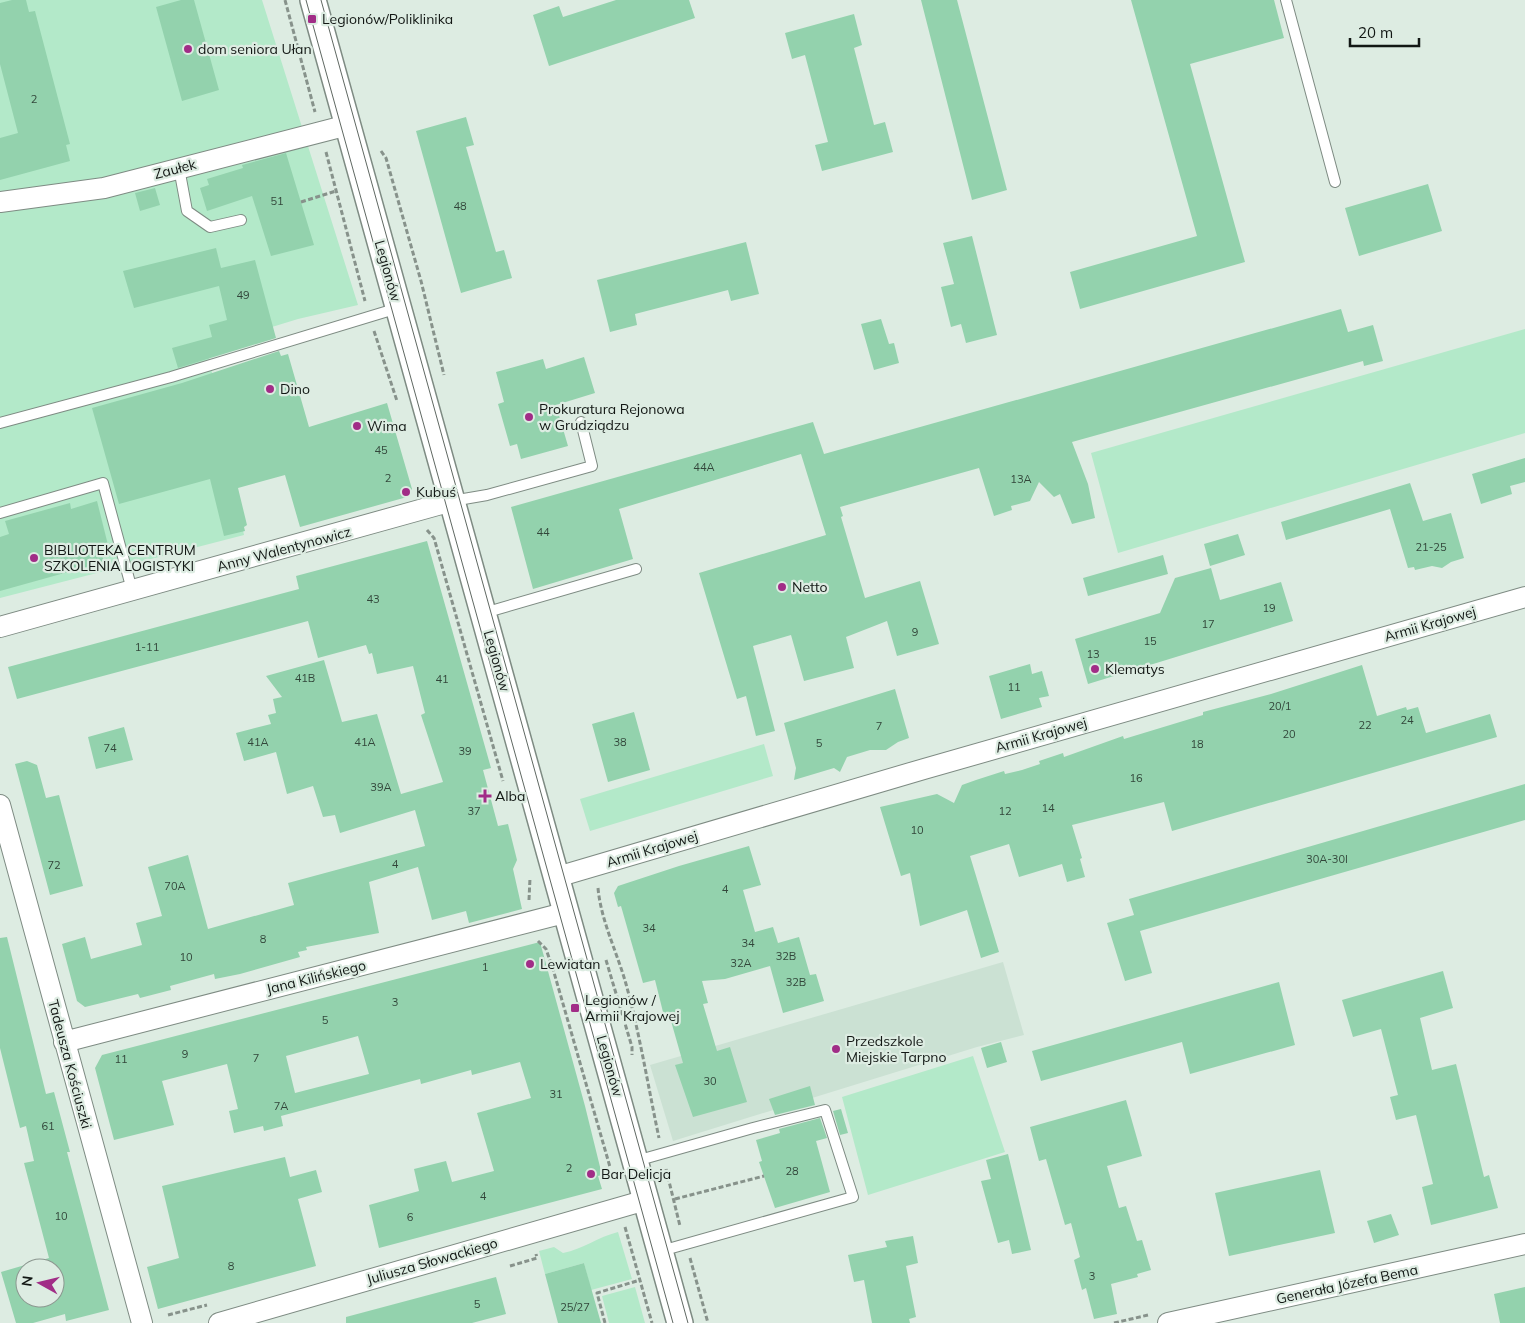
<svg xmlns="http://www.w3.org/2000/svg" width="1525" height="1323" font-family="Mulish,sans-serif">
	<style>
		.built { fill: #cbe1d3 }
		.green { fill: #b3e9c9 }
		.building { fill: #93d2ad; fill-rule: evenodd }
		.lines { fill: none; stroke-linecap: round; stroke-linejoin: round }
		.service-casing { stroke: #7e8b83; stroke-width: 12 }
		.minor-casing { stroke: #7e8b83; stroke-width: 22 }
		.tertiary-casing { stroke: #7e8b83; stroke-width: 28 }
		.path { stroke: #87928b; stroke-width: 3; stroke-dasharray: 5 2.5; stroke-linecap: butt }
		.service { stroke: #fff; stroke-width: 10 }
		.minor { stroke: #fff; stroke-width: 20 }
		.tertiary { stroke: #fff; stroke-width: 25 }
		.tram { stroke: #5f6862; stroke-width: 1 }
		.poi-dot { fill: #a12d87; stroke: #ddece2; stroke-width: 2 }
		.labels { text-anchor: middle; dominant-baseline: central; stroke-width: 4.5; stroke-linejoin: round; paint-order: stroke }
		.number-label { font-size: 11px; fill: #32463a }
		.poi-label { font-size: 14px; fill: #121714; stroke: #ddece2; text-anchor: start }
		.street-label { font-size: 14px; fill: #121714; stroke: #ddece2 }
	</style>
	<rect width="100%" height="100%" fill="#ddece2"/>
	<path class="built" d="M1003,962L1024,1035L977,1047L673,1141L650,1065Z"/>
	<path class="green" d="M0,0H262L358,305L298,319L207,347L244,535L0,598Z
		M1525,329V433L1118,553L1091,453Z
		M764,744L773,776L590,831L580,799Z
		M973,1056L1005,1152L868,1195L842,1097Z
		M618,1232L632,1279L591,1290L584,1263L545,1274L539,1251L554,1247L563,1253C583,1249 598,1237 618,1232Z
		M635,1287L645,1323H609L602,1296Z"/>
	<path class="building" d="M12,0H26L29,12L35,11L70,144L66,145L70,161L0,180V138L18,133L0,64V3Z
		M181,0H194L219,90L182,101L156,7Z
		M616,0H689L695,18L549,66L533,15L559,6L563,17Z
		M921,0H957L1007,190L972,200Z
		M1131,0H1274L1284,38L1190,64L1245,262L1080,309L1070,272L1197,236Z
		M854,14L862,45L854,48L874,125L885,122L893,152L822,171L815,145L828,142L805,55L792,59L785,33Z
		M466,117L474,145L466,147L496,252L504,250L512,278L461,293L416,131Z
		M286,153L314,245L271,256L252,196L207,211L200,188L209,185L207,179L243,168L242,165Z
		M1428,184L1442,231L1359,256L1345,208Z
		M155,188L160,205L140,211L135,193Z
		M972,236L997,335L966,343L961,324L951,327L941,287L954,284L943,243Z
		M746,242L759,294L731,301L728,290L635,314L637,325L610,332L597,280Z
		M216,248L221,268L255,260L276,338L178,368L172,348L212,337L209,325L227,320L219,286L134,308L123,271Z
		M1341,309L1348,332L1373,325L1383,361L1364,366L1363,361L1072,442L1088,484L1095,518L1072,524L1060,494L1054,497L1039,482L1030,501L1011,506L1012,510L994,516L979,468L840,507L843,516L841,517L865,598L920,581L939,644L897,656L887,621L846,637L854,668L804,681L791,635L753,646L775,731L756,736L746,696L737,699L699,573L826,535L801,454L619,509L633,559L533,589L511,507L813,422L824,454Z
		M881,319L889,344L894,343L899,363L874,370L861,324Z
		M279,351L281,356L288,354L309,427L387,403L412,489L407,497L300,527L285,475L238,488L247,525L244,527L245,531L224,536L210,479L119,504L92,408L182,383Z
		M584,357L595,393L556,405L568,446L521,459L517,444L510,446L498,404L504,402L496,372L543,359L546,369Z
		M1525,458V482L1510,486L1512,494L1481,504L1472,474Z
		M1410,483L1423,521L1451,513L1464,558L1451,562L1442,568L1432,566L1415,570L1414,567L1408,568L1390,509L1286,540L1281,522Z
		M97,501L108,545L100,549L104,562L0,591V537L9,534L5,521L70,503L71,509Z
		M1238,534L1245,555L1210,566L1204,544Z
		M427,541L491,768L483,770L498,826L508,824L517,860L513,869L522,909L469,923L466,911L432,920L418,867L369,882L379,933L306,947L307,950L298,952L300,957L240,974L215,979L214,974L170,986L171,990L140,998L138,994L85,1007L77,1001L62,944L85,937L91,959L142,945L136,923L162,916L148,867L188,855L208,929L294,905L288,883L425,846L415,810L340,833L335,815L323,817L313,786L287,794L276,752L244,761L236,733L271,724L268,715L276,713L273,699L282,697L266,676L324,660L342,722L377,714L401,794L443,782L421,715L425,713L413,666L377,674L372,653L369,654L366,645L318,658L308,621L17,699L8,667L299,589L296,576Z
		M1163,555L1168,574L1088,596L1083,578Z
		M1211,568L1220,600L1281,582L1293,621L1088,684L1075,639L1160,613L1175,578Z
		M1030,664L1032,674L1042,671L1049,696L1039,698L1042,707L1001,719L989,676Z
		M1362,665L1377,716L1406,707L1407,710L1418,707L1426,733L1490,714L1497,737L1172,831L1164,802L1072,825L1082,858L1080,859L1085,877L1067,882L1062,864L1019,877L1009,844L970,856L999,952L981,958L967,910L920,926L910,873L901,876L880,807L937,794L954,803L962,785L976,780L1004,771L1005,774L1022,770L1040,764L1039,761L1063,753L1064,757L1123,736L1124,739L1203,715V712L1271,694Z
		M895,689L909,738L898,742L886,750H870L847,757L840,772L834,768L794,780L796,768L784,723Z
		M634,712L650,770L608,782L592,724Z
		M124,727L133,760L96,769L88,737Z
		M27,761L37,765L46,798L59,795L83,886L50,895L15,764Z
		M1525,784V820L1140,931L1152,973L1125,981L1107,923L1134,915L1129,899Z
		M749,846L761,885L743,890L755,932L773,927L778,943L799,937L810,975L816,974L824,1001L783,1013L770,966L725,979L702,981L708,1003L703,1004L717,1051L730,1047L747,1102L693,1117L675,1065L683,1063L669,1014L664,1016L655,980L643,983L621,906L618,907L614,893L618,886L679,866Z
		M7,937L46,1094L54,1092L70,1152H67L109,1310L66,1321L65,1314L33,1323H16L1,1272L49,1258L24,1163L34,1161L26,1126L20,1128L0,1048V938ZM25,1268H55V1298H25Z
		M540,942L585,1106L602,1175L598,1176L602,1189L379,1248L369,1205L419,1191L414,1169L446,1161L452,1182L494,1171L477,1113L531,1098L520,1062L472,1075L471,1070L421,1084L420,1079L281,1116L283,1126L264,1131L263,1126L234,1133L229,1111L238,1109L227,1064L162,1081L174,1125L114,1140L95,1068L102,1055ZM358,1036L369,1074L295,1093L286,1056Z
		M1443,971L1453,1008L1420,1018L1432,1070L1456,1064L1484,1177L1489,1175L1498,1208L1431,1225L1422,1187L1433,1184L1416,1115L1396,1120L1390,1097L1398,1095L1381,1029L1353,1037L1342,1000Z
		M1279,982L1295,1045L1190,1074L1182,1042L1041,1081L1032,1051Z
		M1001,1042L1007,1062L987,1068L981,1048Z
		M810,1086L815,1105L775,1115L769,1099Z
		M1126,1100L1142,1156L1107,1166L1119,1208L1126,1206L1137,1241L1142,1240L1151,1270L1137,1274L1138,1277L1111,1284L1117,1314L1094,1319L1086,1288L1082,1290L1074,1260L1080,1257L1071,1223L1065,1225L1046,1159L1039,1161L1030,1127Z
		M841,1109L848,1133L840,1135L833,1111Z
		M820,1118L827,1138L816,1141L830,1192L775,1208L759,1162L762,1161L756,1140L780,1133L779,1129Z
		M1008,1154L1031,1250L1012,1254L1009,1240L998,1243L981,1181L991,1179L986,1160Z
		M285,1157L290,1177L316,1170L322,1192L298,1199L316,1266L158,1309L147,1267L179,1258L162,1186Z
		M1320,1170L1335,1233L1229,1256L1215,1193Z
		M1391,1214L1399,1235L1374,1243L1367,1221Z
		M913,1236L918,1263L906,1266L916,1317L909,1319L910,1323H872L864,1280L854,1282L848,1255L887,1247L885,1241Z
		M584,1263L601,1323H558L545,1274Z
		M496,1277L506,1314L472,1323H346V1317Z
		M1525,1287V1323H1500L1494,1294Z"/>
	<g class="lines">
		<defs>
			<path id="service" d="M1286,0L1335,182
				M179,168L187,211L210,227L241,220
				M0,423L171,377L398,308
				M452,501L487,495L592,466L581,422
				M0,513L103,483L132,590
				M484,613L636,569
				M636,1161L753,1128L825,1110L853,1197L661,1251"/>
			<path id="minor" d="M0,202L104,188L348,125
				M0,627L452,501
				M0,805L142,1323
				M557,877L924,769L1525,597
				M64,1042L568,912
				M219,1323L646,1200
				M1168,1323L1525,1244"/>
			<path id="tertiary" d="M313,0L680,1323"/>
		</defs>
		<use href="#service" class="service-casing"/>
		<use href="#minor" class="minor-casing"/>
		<use href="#tertiary" class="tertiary-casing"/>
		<path class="path" d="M285,0L315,112
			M381,151L386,158L421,281L444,375
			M326,152L365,301
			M301,202L336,191
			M374,331L397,401
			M427,530L434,538L503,781
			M598,888C601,921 617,952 626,984C640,1035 648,1086 659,1138
			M529,900L530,878
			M538,941L546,949L553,969L610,1167
			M606,960L632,1047V1055
			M666,1169L680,1226
			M675,1199L764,1176
			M625,1227L652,1323
			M690,1258L708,1323
			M510,1266L537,1258L536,1254
			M168,1315L207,1305
			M605,1323L597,1293L640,1280
			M1114,1323L1148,1315"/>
		<use href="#service" class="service"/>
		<use href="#minor" class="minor"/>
		<use href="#tertiary" class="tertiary"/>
		<path class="tram" d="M306,0L673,1323
			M321,0L688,1323"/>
	</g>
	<g class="poi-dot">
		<rect x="307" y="14" width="10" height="10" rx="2.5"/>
		<circle cx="188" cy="49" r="5"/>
		<circle cx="270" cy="389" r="5"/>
		<circle cx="529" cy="417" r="5"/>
		<circle cx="357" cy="426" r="5"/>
		<circle cx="406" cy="492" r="5"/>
		<circle cx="34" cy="558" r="5"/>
		<circle cx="782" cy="587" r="5"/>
		<circle cx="1095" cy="669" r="5"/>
		<path d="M482.5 788.5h5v5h5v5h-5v5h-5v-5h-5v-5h5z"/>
		<circle cx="530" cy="964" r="5"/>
		<rect x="570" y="1003" width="10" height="10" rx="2.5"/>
		<circle cx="836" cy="1049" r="5"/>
		<circle cx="591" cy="1174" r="5"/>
	</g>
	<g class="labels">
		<g class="number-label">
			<text x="34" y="99">2</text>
			<text x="277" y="201">51</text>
			<text x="460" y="206">48</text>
			<text x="243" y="295">49</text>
			<text x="381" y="450">45</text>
			<text x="704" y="467">44A</text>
			<text x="388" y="478">2</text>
			<text x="1021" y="479">13A</text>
			<text x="543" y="532">44</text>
			<text x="1431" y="547">21-25</text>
			<text x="373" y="599">43</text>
			<text x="1269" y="608">19</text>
			<text x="1208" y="624">17</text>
			<text x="915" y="632">9</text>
			<text x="1150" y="641">15</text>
			<text x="147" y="647">1-11</text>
			<text x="1093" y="654">13</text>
			<text x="305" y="678">41B</text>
			<text x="442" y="679">41</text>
			<text x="1014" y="687">11</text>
			<text x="1280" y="706">20/1</text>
			<text x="1407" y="720">24</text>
			<text x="1365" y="725">22</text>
			<text x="879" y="726">7</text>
			<text x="1289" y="734">20</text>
			<text x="258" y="742">41A</text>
			<text x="365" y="742">41A</text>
			<text x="620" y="742">38</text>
			<text x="819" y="743">5</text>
			<text x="1197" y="744">18</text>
			<text x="110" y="748">74</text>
			<text x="465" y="751">39</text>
			<text x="1136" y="778">16</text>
			<text x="381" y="787">39A</text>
			<text x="1048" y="808">14</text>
			<text x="474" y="811">37</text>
			<text x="1005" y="811">12</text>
			<text x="917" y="830">10</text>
			<text x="1327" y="859">30A-30I</text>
			<text x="395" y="864">4</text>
			<text x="54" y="865">72</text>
			<text x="175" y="886">70A</text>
			<text x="725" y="889">4</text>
			<text x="649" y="928">34</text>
			<text x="263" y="939">8</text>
			<text x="748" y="943">34</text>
			<text x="786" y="956">32B</text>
			<text x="186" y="957">10</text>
			<text x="741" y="963">32A</text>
			<text x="485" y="967">1</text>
			<text x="796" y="982">32B</text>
			<text x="395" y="1002">3</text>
			<text x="325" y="1020">5</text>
			<text x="185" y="1054">9</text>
			<text x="256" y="1058">7</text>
			<text x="121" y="1059">11</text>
			<text x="710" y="1081">30</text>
			<text x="556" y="1094">31</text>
			<text x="281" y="1106">7A</text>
			<text x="48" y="1126">61</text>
			<text x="569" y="1168">2</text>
			<text x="792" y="1171">28</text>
			<text x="483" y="1196">4</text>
			<text x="61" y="1216">10</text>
			<text x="410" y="1217">6</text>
			<text x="231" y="1266">8</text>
			<text x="1092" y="1276">3</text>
			<text x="477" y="1304">5</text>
			<text x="575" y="1307">25/27</text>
		</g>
		<g class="poi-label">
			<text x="322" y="19">Legionów/Poliklinika</text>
			<text x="198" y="49">dom seniora Ułan</text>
			<text x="280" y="389">Dino</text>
			<text x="539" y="409">Prokuratura Rejonowa<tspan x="539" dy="16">w Grudziądzu</tspan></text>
			<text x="367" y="426">Wima</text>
			<text x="416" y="492">Kubuś</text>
			<text x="44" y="550">BIBLIOTEKA CENTRUM<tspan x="44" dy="16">SZKOLENIA LOGISTYKI</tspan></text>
			<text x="792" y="587">Netto</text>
			<text x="1105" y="669">Klematys</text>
			<text x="495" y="796">Alba</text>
			<text x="540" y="964">Lewiatan</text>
			<text x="585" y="1000">Legionów /<tspan x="585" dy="16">Armii Krajowej</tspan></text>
			<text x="846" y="1041">Przedszkole<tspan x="846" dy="16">Miejskie Tarpno</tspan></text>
			<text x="601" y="1174">Bar Delicja</text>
		</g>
		<g class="street-label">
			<text transform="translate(175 169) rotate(-15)">Zaułek</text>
			<text transform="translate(388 271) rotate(74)">Legionów</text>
			<text transform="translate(284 549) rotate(-15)">Anny Walentynowicz</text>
			<text transform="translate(1430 624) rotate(-16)">Armii Krajowej</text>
			<text transform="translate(497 661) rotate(74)">Legionów</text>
			<text transform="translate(1041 735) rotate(-16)">Armii Krajowej</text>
			<text transform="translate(652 849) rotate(-17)">Armii Krajowej</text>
			<text transform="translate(316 977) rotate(-14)">Jana Kilińskiego</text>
			<text transform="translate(70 1064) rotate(75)">Tadeusza Kościuszki</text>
			<text transform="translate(610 1066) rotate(74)">Legionów</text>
			<text transform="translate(432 1261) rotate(-16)">Juliusza Słowackiego</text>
			<text transform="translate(1347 1284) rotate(-12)">Generała Józefa Bema</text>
		</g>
	</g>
	<g transform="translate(40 1283) rotate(278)"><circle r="24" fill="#ddece2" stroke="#8c9790"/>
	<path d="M0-4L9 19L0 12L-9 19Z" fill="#a12d87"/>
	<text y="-8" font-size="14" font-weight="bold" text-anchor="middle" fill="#121714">N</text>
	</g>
	<path d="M1350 38v8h69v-8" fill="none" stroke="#121714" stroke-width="2.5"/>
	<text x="1358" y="38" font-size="15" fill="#121714" stroke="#ddece2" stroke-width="4" paint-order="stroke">20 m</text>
</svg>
